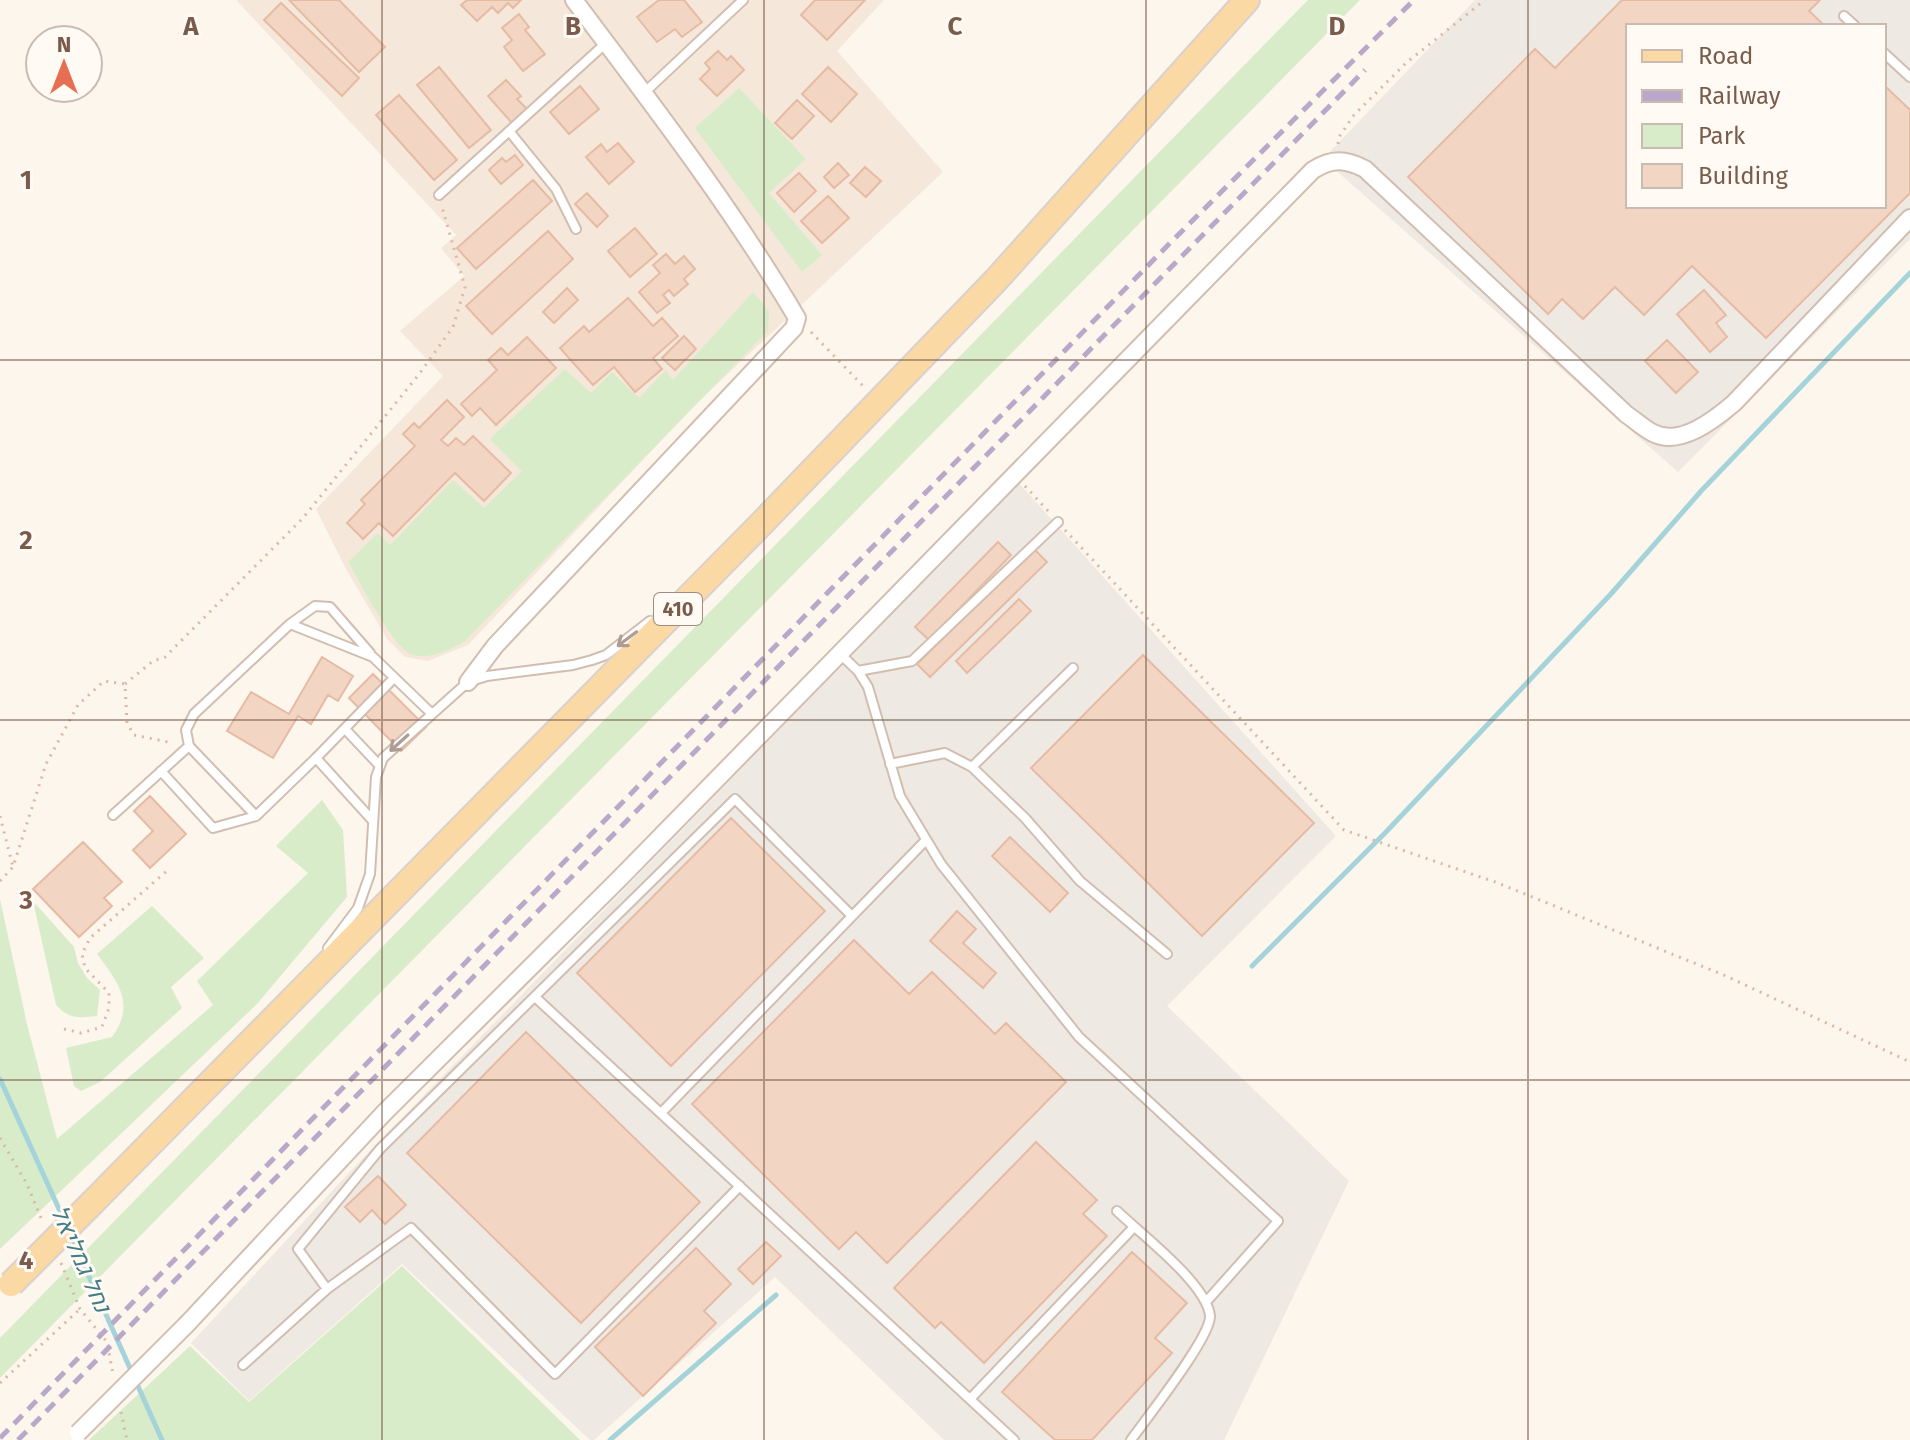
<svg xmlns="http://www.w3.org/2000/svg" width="1910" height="1440" font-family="'Fira Sans',Heebo,sans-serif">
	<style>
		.residential { fill: #f5e8da }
		.industrial { fill: #efe9e4; fill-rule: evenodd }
		.green { fill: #d8ecc9 }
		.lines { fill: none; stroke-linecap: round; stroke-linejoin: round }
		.stream { stroke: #a5d3da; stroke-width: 5 }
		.building { fill: #f3d5c3; stroke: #e6bba3; stroke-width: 2 }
		.lane-casing { stroke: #d1beb0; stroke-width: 12 }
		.street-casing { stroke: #d1beb0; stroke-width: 20 }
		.primary-casing { stroke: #dad1cd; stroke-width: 28 }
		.path { stroke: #d9b8a5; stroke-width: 3; stroke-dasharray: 2 6; stroke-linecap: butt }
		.lane { stroke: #fff; stroke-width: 8 }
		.street { stroke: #fff; stroke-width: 16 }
		.primary { stroke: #fbd9a5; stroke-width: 24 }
		.rail { stroke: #b9a8c9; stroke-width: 5; stroke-dasharray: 12 8; stroke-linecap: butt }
		.street-bridge-casing { stroke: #d1beb0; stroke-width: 20; stroke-linecap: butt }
		.primary-bridge-casing { stroke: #dad1cd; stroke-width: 28; stroke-linecap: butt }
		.street-bridge { stroke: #fff; stroke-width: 16 }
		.primary-bridge { stroke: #fbd9a5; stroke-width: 24 }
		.oneway { stroke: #af9d94 }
		.grid { fill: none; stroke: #7a5c4d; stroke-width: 2; stroke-opacity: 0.55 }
		.labels { text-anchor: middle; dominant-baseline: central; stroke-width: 6; stroke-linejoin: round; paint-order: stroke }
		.shield { fill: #fffaf3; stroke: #a28b7f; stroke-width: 2 }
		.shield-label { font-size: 20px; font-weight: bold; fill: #7a5c4d }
		.water-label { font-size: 24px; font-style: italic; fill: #437c86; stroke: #fffaf3 }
		.grid-label { font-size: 26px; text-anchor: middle; font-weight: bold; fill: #7a5c4d; stroke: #fffaf3; stroke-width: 6; stroke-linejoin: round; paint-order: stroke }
	</style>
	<rect width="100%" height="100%" fill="#fdf6ec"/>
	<path class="residential" d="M238,0H884L837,51L943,172L697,403L468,645L428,661L405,657L387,639L346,569L316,509L443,376L400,331L464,276L441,248L456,235L237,1Z"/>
	<path class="industrial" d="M1475,0H1910V239L1678,472L1323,159ZM1628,26H1884V206H1628Z
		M1019,483L1336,836L1167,1006L1349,1181L1224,1440H944L775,1277L594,1440H590L402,1264L249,1401L191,1343L359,1162Z"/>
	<path class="green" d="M1308,0H1360L0,1378V1338Z
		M739,88L806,159L769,193L822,255L802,272L695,128Z
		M753,292L769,311L768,331L464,642C449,650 428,661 411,654C393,647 360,582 348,562L378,533L390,545L453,480L484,508L522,471L490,439L565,369L591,393L612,372L639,398L666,370L673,380Z
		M322,800L343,830L347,897L257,1004L0,1249V899L27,1024L57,1139L213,1005L197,981L308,873L276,846Z
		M33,901L74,947L78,963L87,978L100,990L97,1016C78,1018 69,1019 56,1005Z
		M152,906L204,958L171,987L182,1008L100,1082L81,1091L74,1086L66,1048L112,1037C136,1004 118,982 97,954Z
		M402,1266L580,1440H89L190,1346L249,1402Z"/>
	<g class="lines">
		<path class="stream" d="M1252,966L1385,833L1610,595L1702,490L1910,273
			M0,1079L64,1220
			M71,1236L162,1440
			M610,1440L776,1295"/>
	</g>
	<path class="building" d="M289,0H339L385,47L359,72Z
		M467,0H521L513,8L508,3L498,13L492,7L477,21L461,5Z
		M659,0H684L702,22L682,37L675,29L657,42L637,17Z
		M815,0H865L827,40L801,15Z
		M1622,0H1820L1809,11L1825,26H1628V206H1884V85L1910,110V193L1766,338L1692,266L1644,315L1615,287L1583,319L1562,299L1548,314L1408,177L1535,49L1555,68Z
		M281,3L359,78L342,96L264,20Z
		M519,14L529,27L525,30L545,54L523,71L504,47L512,40L502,28Z
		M718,51L727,60L731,56L744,70L717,96L700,79L710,69L705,63Z
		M439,67L491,130L469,148L417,85Z
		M828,67L857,94L831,122L802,94Z
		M506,80L521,96L517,99L527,109L512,123L488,96Z
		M580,86L599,109L569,134L550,112Z
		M399,95L457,160L434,180L376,115Z
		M797,100L814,116L792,139L775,123Z
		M618,143L634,162L609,184L586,157L601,144L607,152Z
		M515,155L523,165L501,184L489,170L502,158L506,162Z
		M838,163L849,175L834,188L824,177Z
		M865,167L881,181L866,197L850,183Z
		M799,173L816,191L794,212L777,193Z
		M533,180L552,201L476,269L457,248Z
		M587,193L608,216L597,227L575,204Z
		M828,196L849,218L822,243L801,221Z
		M635,228L657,254L630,277L608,251Z
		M548,231L573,259L492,334L466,306Z
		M666,254L675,264L684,256L695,269L684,279L688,284L674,296L669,290L663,295L670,303L657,313L639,292L660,273L653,265Z
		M567,288L578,300L554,323L543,312Z
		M1704,290L1726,315L1716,323L1727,337L1710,352L1677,314Z
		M628,298L653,326L662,318L678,336L653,358L662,369L635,392L614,367L593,385L560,348L584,326L589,332Z
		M684,336L696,349L675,370L662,358Z
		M527,337L556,368L496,425L480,408L472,416L461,404L497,370L488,360L501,348L508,355Z
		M1667,340L1698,372L1676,393L1645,361Z
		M447,400L464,417L441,440L448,446L456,438L464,445L473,436L511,473L484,501L455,473L393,536L379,523L363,539L347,523L365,504L361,500L415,446L403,434L414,423L419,428Z
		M998,542L1011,555L929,640L915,627Z
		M1034,549L1047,562L930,677L917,664Z
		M1019,599L1031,611L967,673L956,661Z
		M1143,655L1314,823L1202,936L1031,768Z
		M322,657L353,676L338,701L328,695L311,724L298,716L273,758L227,731L251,692L289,714Z
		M373,674L426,727L401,751L349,698Z
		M150,796L186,834L150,868L133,850L153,831L134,811Z
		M731,818L825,911L671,1066L577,973Z
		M1010,837L1068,893L1050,912L992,856Z
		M83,842L122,882L104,898L112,906L79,937L33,889Z
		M957,911L976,929L963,943L996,973L983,988L930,941Z
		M854,940L909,994L932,972L995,1034L1006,1023L1066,1082L887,1263L856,1232L839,1249L692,1104Z
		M526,1032L700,1202L581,1323L407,1153Z
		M1036,1142L1097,1200L1083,1214L1107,1236L984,1363L941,1322L935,1328L894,1288Z
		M378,1176L406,1205L385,1224L372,1210L360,1222L345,1207Z
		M766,1242L781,1256L753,1284L738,1269Z
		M696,1248L731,1284L704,1311L716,1323L643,1396L595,1347Z
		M1132,1252L1187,1303L1155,1338L1172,1353L1092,1440H1055L1002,1392Z"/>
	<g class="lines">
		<defs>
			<path id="lane" d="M1844,16L1855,26
				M1884,53L1910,77
				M644,93L743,0
				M509,131L556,189L576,229
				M439,195L606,43
				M290,624L315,606L330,607L370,653
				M839,653L858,671L868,687L900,796L941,864L1079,1037L1278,1221L1206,1302
				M858,671L912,661L1058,522
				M345,729L380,766
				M316,758L394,678
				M890,764L945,753L972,767L1025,818L1080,881L1167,954
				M972,767L1073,668
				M161,771L213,828L256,816
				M113,815L189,746
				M373,821L316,758L256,816L189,746L186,730L194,714L290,624L373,657L432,714
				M328,948L358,908L370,874L376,777L383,758L468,682L487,676L573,665L592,660L606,655L650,621
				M535,997L1014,1440
				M661,1113L926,840
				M1117,1211C1141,1234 1207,1284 1210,1316C1211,1337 1146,1419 1131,1440
				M327,1289L298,1249L380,1149L735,799L852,916
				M243,1365L327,1289L411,1228L555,1374L740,1186
				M970,1399L1134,1227"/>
			<path id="street" d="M468,682L495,646L794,328L797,318C731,206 651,103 574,0
				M188,1323L384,1113L621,877L1313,170C1332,158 1346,159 1365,169L1626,414C1635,420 1643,428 1653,433C1680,447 1714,420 1734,403L1910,218"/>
			<path id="primary" d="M93,1202L762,523L996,280L1247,0"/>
		</defs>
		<use href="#lane" class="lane-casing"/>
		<use href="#street" class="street-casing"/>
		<use href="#primary" class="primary-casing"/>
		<path class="path" d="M1338,144L1339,137L1354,115L1406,63L1485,0
			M811,332L864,387
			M1025,486L1049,512
			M1065,530L1344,830L1498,883L1726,976L1910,1062
			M125,684L153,661L165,657L303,518L420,373L453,327L465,287L442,207
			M0,816L13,867
			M0,881L13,867L46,764L78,705L104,681L125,684L127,723L134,735L173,743
			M64,1029L81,1033L102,1027L109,1008V993L85,968L82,954L90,938L168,870
			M0,1138L27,1184L43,1223
			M61,1263L80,1309L107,1342L113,1374
			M0,1383L80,1309
			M121,1412L127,1440"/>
		<use href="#lane" class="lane"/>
		<use href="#street" class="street"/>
		<use href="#primary" class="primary"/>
		<path class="rail" d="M0,1438L1172,241L1414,0
			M18,1440L1365,70"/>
		<defs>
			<path id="street-bridge" d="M78,1433L188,1323"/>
			<path id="primary-bridge" d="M11,1284L93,1202"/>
		</defs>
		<use href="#street-bridge" class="street-bridge-casing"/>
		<use href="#primary-bridge" class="primary-bridge-casing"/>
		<use href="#street-bridge" class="street-bridge"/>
		<use href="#primary-bridge" class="primary-bridge"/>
	</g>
	<defs><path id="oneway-shaft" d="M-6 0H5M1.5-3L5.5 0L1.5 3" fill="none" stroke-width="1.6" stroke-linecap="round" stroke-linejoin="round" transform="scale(2)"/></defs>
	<g class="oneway">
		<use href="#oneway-shaft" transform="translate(627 639) rotate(143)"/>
		<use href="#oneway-shaft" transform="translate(399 743) rotate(138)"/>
	</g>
	<path class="grid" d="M382,0V1440M764,0V1440M1146,0V1440M1528,0V1440M0,360H1910M0,720H1910M0,1080H1910"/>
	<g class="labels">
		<rect class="shield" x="654" y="593" width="48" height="32" rx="6"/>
		<g class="shield-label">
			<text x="678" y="609">410</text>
		</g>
		<g class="water-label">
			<text transform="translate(81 1259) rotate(66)">נחל גמליאל</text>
		</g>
	</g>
	<g class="grid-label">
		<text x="191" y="35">A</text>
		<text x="573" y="35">B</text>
		<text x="955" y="35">C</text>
		<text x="1337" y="35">D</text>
		<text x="26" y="189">1</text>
		<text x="26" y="549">2</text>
		<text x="26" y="909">3</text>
		<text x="26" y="1269">4</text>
	</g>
	<rect x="1626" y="24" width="260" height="184" fill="#fffaf3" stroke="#cabbb1" stroke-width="2"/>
	<rect x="1642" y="50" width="40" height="12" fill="#fbd9a5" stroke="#cabbb1" stroke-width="2"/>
	<text x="1698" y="64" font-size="24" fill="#7a5c4d">Road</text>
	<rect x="1642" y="90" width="40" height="12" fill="#b9a8c9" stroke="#cabbb1" stroke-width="2"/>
	<text x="1698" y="104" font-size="24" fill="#7a5c4d">Railway</text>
	<rect x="1642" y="124" width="40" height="24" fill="#d8ecc9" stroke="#cabbb1" stroke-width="2"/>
	<text x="1698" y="144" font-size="24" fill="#7a5c4d">Park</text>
	<rect x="1642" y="164" width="40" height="24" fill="#f3d5c3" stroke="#cabbb1" stroke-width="2"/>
	<text x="1698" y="184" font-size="24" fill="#7a5c4d">Building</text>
	<g transform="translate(64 64)"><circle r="38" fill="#fffaf3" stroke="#cabbb1" stroke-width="2"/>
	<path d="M0-6L14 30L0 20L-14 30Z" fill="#e76f51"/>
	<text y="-12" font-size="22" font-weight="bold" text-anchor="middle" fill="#7a5c4d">N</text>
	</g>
</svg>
